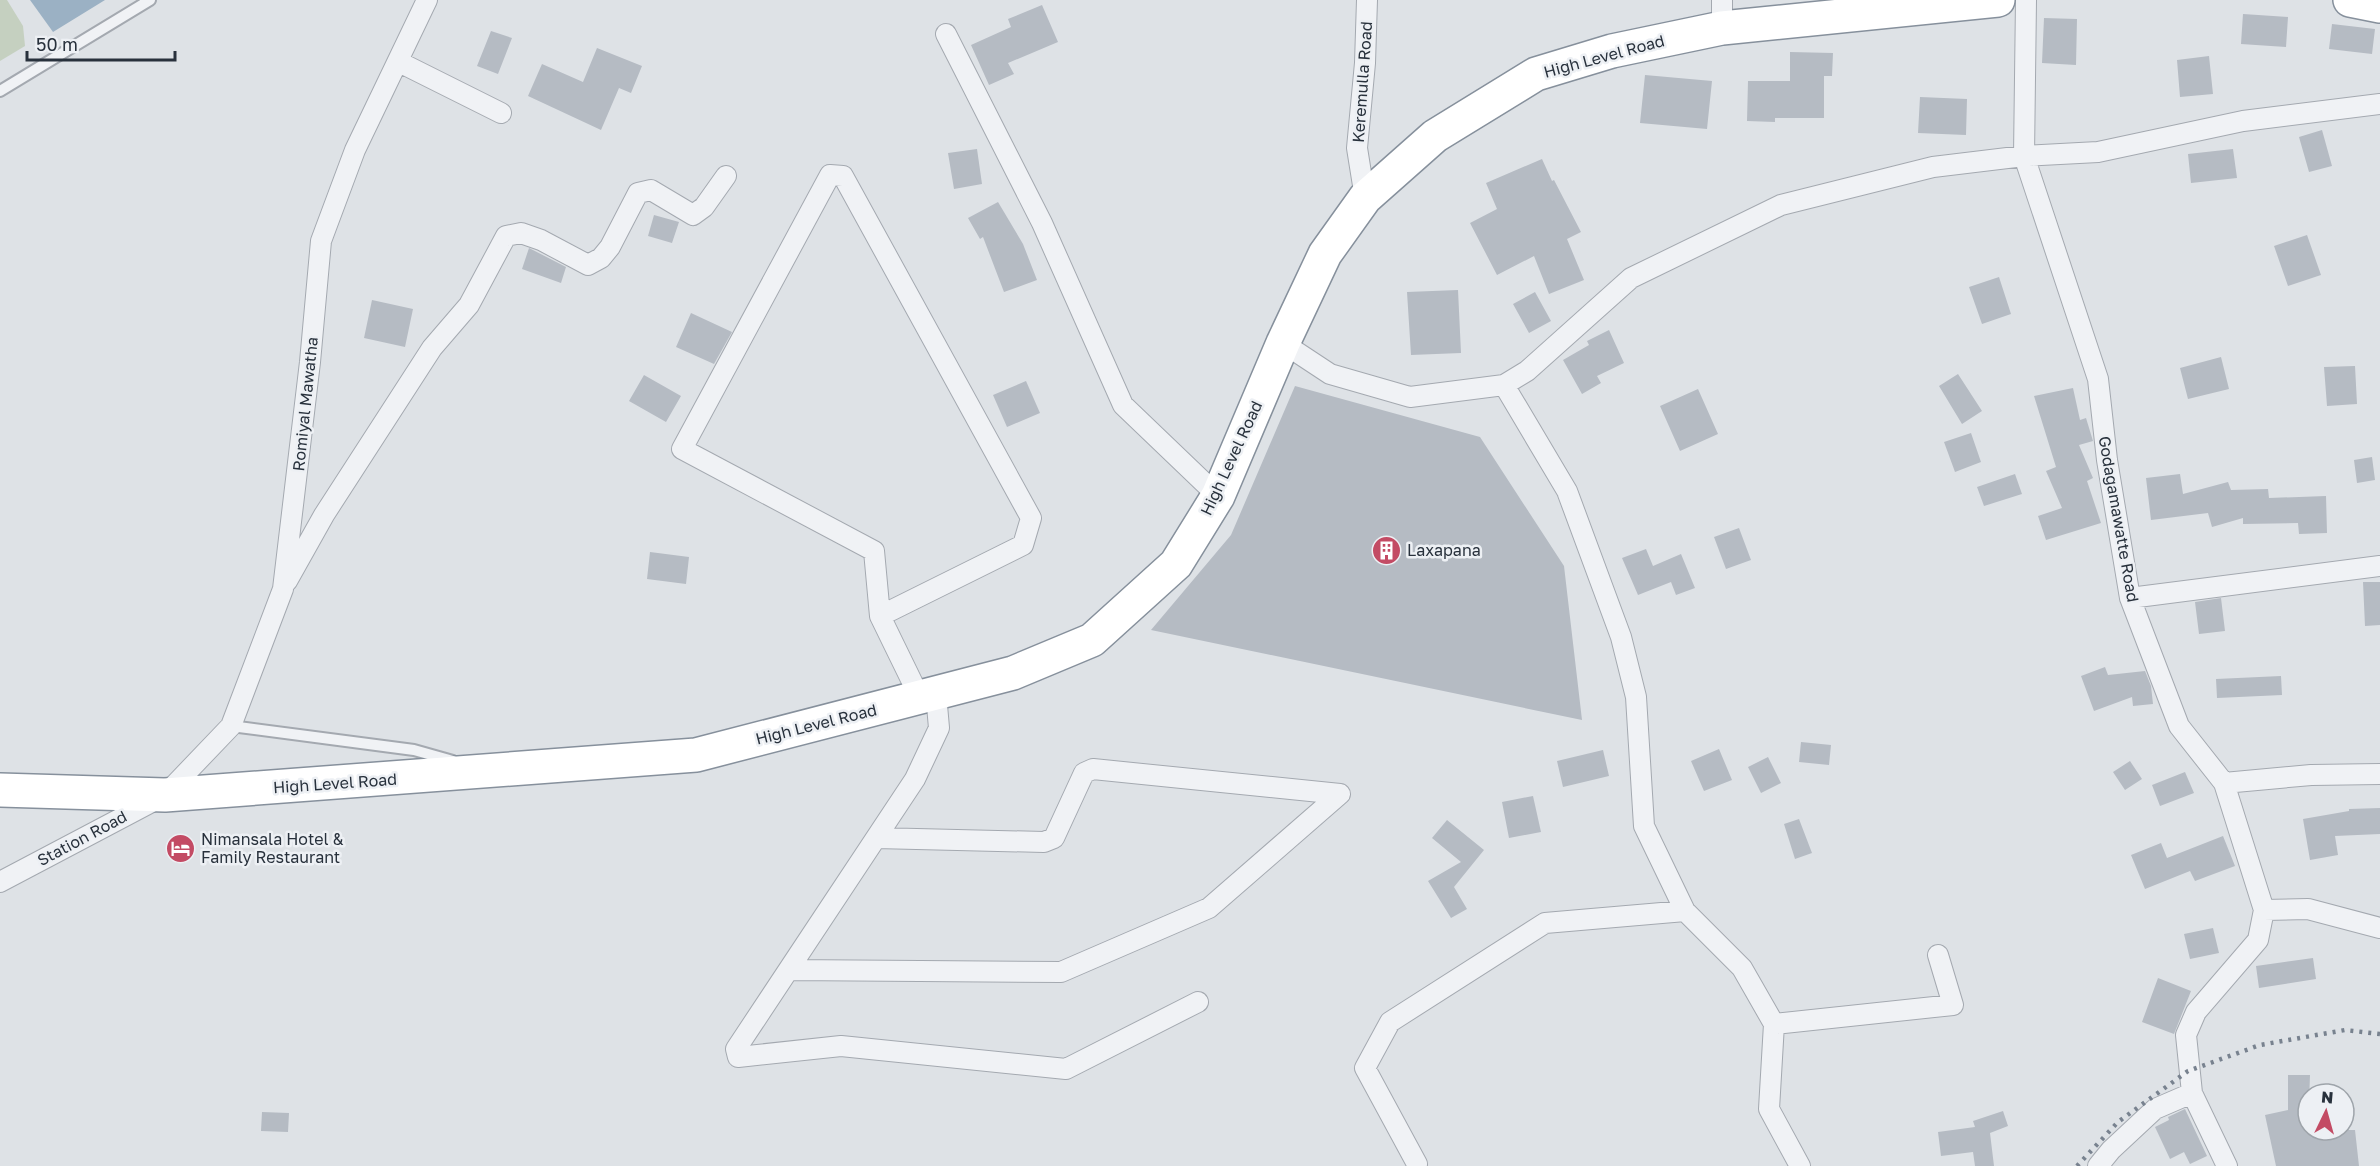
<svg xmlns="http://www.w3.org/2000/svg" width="2380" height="1166" font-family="'Golos Text',sans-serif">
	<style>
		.green { fill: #c5d0c0 }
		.water { fill: #9bb1c4 }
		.building { fill: #b5bbc3 }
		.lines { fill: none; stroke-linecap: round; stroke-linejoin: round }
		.service-casing { stroke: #a4a9b0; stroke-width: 14 }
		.minor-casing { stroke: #a4a9b0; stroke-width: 22 }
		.trunk-casing { stroke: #86909c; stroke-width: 36 }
		.service { stroke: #f0f2f5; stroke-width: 10 }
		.minor { stroke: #f0f2f5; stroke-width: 20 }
		.trunk { stroke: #fff; stroke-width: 33 }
		.rail { stroke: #78828f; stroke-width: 4.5; stroke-dasharray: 3 6; stroke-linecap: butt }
		.labels { text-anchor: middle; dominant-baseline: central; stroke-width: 5; stroke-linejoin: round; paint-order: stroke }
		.street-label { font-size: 16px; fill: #28313c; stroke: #edf0f4 }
		.poi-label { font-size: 16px; fill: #28313c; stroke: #edf0f4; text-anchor: start }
	</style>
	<rect width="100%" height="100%" fill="#dee2e6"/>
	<path class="green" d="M0,0H7L23,26L25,46L0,61Z"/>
	<path class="water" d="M30,0H105L53,32Z"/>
	<path class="building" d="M1042,5L1058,42L1008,63L1014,74L989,85L971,45L1011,27L1008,19Z
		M2243,14L2288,17L2286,47L2241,44Z
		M2044,18L2077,19L2076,65L2042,63Z
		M2332,24L2375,29L2372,54L2329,49Z
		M491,31L512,38L498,74L477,66Z
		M597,48L642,66L631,93L619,88L601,130L528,96L542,64L583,82Z
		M1790,52L1833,53L1832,76H1824V118H1775V122L1747,121L1748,81H1790Z
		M2209,56L2213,94L2180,97L2177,60Z
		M1645,75L1712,81L1707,129L1640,123Z
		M1920,97L1967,99L1966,135L1918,133Z
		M2322,130L2332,166L2309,172L2299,137Z
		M977,149L982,184L954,189L948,153Z
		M2233,149L2237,178L2191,183L2188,154Z
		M1542,159L1552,181L1554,180L1581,232L1567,239L1584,280L1549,294L1534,256L1497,275L1470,223L1497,209L1486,183Z
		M998,202L1023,244L1037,280L1004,292L983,237L980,239L968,218Z
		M654,215L679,222L672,243L648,236Z
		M2307,235L2321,275L2288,286L2274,246Z
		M529,248L566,267L561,283L522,269Z
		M1999,277L2011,314L1982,324L1969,287Z
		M1458,290L1461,353L1411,355L1407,292Z
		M1535,292L1551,321L1529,333L1513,304Z
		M372,300L413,309L405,347L364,338Z
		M691,313L732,332L714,364L676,347Z
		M1609,330L1624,363L1597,376L1601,383L1582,394L1563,360L1589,345L1587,341Z
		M2221,357L2229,389L2188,399L2180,368Z
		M2355,366L2357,404L2327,406L2324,367Z
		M1958,374L1982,411L1962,424L1939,386Z
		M644,375L681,396L666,422L629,401Z
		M1026,381L1040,413L1007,427L993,395Z
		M1295,386L1480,437L1564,566L1582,720L1151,630L1231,535Z
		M2073,388L2080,420L2086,418L2093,441L2079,445L2093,478L2087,481L2101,523L2046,540L2038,516L2062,508L2046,471L2056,467L2034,396Z
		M1698,389L1718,434L1680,451L1660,406Z
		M1971,433L1981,462L1955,472L1944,442Z
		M2372,457L2375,480L2357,483L2354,460Z
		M2015,474L2022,494L1984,506L1977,487Z
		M2180,474L2183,494L2228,482L2231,490L2268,489L2269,498L2326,496L2327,533L2299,534L2298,523L2243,524V518L2212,527L2208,513L2151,520L2146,478Z
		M1739,528L1751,560L1726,569L1714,537Z
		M1646,549L1653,566L1681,554L1695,588L1676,595L1671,582L1638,595L1622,558Z
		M650,552L689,557L686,584L647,579Z
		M2363,582H2380V625L2365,626Z
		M2221,598L2225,631L2199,634L2195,602Z
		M2105,667L2108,675L2145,671L2151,686L2153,704L2133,706L2132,697L2094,711L2081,676Z
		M2281,676L2282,695L2217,698L2216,679Z
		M1801,742L1831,745L1829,765L1799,762Z
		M1719,749L1732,780L1704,791L1691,761Z
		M1603,750L1609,776L1563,787L1557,761Z
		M1768,757L1781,783L1761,793L1748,767Z
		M2130,761L2142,779L2125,790L2113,772Z
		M2185,772L2194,793L2160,806L2152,785Z
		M1533,796L1541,832L1509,838L1502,802Z
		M2380,808V834L2335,836L2338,855L2310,860L2303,819L2349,811V809Z
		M1799,819L1812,853L1795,859L1784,824Z
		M1447,820L1484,850L1454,887L1467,909L1451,918L1428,881L1461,862L1432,838Z
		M2223,836L2235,866L2195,881L2190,871L2145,889L2131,855L2161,843L2167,858Z
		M2213,928L2219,953L2190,959L2184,934Z
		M2313,958L2316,979L2259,988L2256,966Z
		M2158,978L2191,991L2174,1034L2142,1022Z
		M2288,1075H2310L2308,1130H2355L2359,1166H2276L2265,1115L2288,1110Z
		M2185,1109L2207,1156L2190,1164L2184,1152L2170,1159L2155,1127L2169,1120L2168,1117Z
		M2003,1111L2008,1126L1990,1133L1994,1166H1975L1973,1152L1941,1156L1938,1132L1975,1127L1973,1121Z
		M262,1112L289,1113L288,1132L261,1131Z"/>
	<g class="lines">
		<defs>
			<path id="service" d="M0,91L150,0
				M231,726L414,750L453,761"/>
			<path id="minor" d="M1722,0V28
				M2026,0L2024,156L2098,379L2107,460L2130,598L2179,726L2224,783L2264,910L2258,940L2196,1012L2186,1035L2192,1093L2227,1166
				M946,34L1042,223L1123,405L1218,496
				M399,62L501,113
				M1365,198L1357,148L1365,63L1367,0
				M1283,343L1330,374L1410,397L1504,385L1527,371L1631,278L1781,205L1933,167L2024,156L2098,152L2243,121L2380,104
				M1504,385L1567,491L1621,637L1636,697L1644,826L1685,911L1742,968L1774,1024L1769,1109L1800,1166
				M287,581L324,515L432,348L469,305L506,236L521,233L541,240L588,265L601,258L610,247L638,193L651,190L693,215L704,207L726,176
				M2130,598L2380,566
				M880,616L1023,545L1031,518L843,176L830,175L682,449L874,551L880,616L920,698
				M936,694L939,728L915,779L736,1049L738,1057L841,1046L1066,1069L1198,1002
				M2224,783L2311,775L2380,774
				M876,838L1044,842L1054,838L1084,773L1093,769L1340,794
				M0,882L165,795L231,726L283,589L310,362L321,241L355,150L427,0
				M2264,910L2308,909L2380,928
				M789,970L1061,972L1209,908L1340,794
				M1774,1024L1953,1005L1938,955
				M1417,1164L1365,1068L1390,1022L1545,923L1685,911
				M2098,1166L2111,1150L2155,1109L2192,1093"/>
			<path id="trunk" d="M2350,0L2380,6
				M0,790L165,795L696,755L1013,673L1092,640L1176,564L1218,496L1283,343L1325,254L1365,198L1435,136L1536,74L1612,51L1722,28L1998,0"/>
		</defs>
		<use href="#service" class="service-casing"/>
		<use href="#minor" class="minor-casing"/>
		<use href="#trunk" class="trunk-casing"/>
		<use href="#service" class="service"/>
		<use href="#minor" class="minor"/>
		<use href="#trunk" class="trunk"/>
		<path class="rail" d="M2077,1166L2118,1122L2188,1071L2260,1045L2345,1030L2380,1034"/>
	</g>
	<defs>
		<symbol id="building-disc" viewBox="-11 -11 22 22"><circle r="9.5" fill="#c34b64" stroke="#edf0f4"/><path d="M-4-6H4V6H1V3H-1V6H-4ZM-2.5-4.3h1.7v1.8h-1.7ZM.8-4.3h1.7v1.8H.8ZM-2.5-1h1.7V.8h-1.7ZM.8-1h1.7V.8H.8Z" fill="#fff"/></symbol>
		<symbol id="hotel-disc" viewBox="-11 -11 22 22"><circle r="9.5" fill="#c34b64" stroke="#edf0f4"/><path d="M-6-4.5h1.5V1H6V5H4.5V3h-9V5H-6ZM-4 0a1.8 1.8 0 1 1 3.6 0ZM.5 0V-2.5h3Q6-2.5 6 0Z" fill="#fff"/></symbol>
	</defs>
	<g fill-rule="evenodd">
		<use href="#building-disc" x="1370" y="534" width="33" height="33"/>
		<use href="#hotel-disc" x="164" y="832" width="33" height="33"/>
	</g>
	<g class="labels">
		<g class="street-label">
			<text transform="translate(1604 56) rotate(-15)">High Level Road</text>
			<text transform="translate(1362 82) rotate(-86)">Keremulla Road</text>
			<text transform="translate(305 404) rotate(-84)">Romiyal Mawatha</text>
			<text transform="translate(1231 458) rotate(-65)">High Level Road</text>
			<text transform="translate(2119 519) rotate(80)">Godagamawatte Road</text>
			<text transform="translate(816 724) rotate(-14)">High Level Road</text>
			<text transform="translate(335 783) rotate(-4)">High Level Road</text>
			<text transform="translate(82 838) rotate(-28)">Station Road</text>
		</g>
		<g class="poi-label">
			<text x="1407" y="550">Laxapana</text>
			<text x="201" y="839">Nimansala Hotel &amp;<tspan x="201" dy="18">Family Restaurant</tspan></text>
		</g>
	</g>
	<g transform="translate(2326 1112) rotate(5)"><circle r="28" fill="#edf0f4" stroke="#9ea4aa" stroke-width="1.5"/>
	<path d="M0-4.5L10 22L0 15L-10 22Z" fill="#c34b64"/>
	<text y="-9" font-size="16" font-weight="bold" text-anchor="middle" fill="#28313c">N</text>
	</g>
	<path d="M27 51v9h148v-9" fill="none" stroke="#28313c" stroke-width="3"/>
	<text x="36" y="51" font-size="18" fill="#28313c" stroke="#edf0f4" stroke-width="4.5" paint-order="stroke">50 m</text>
</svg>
